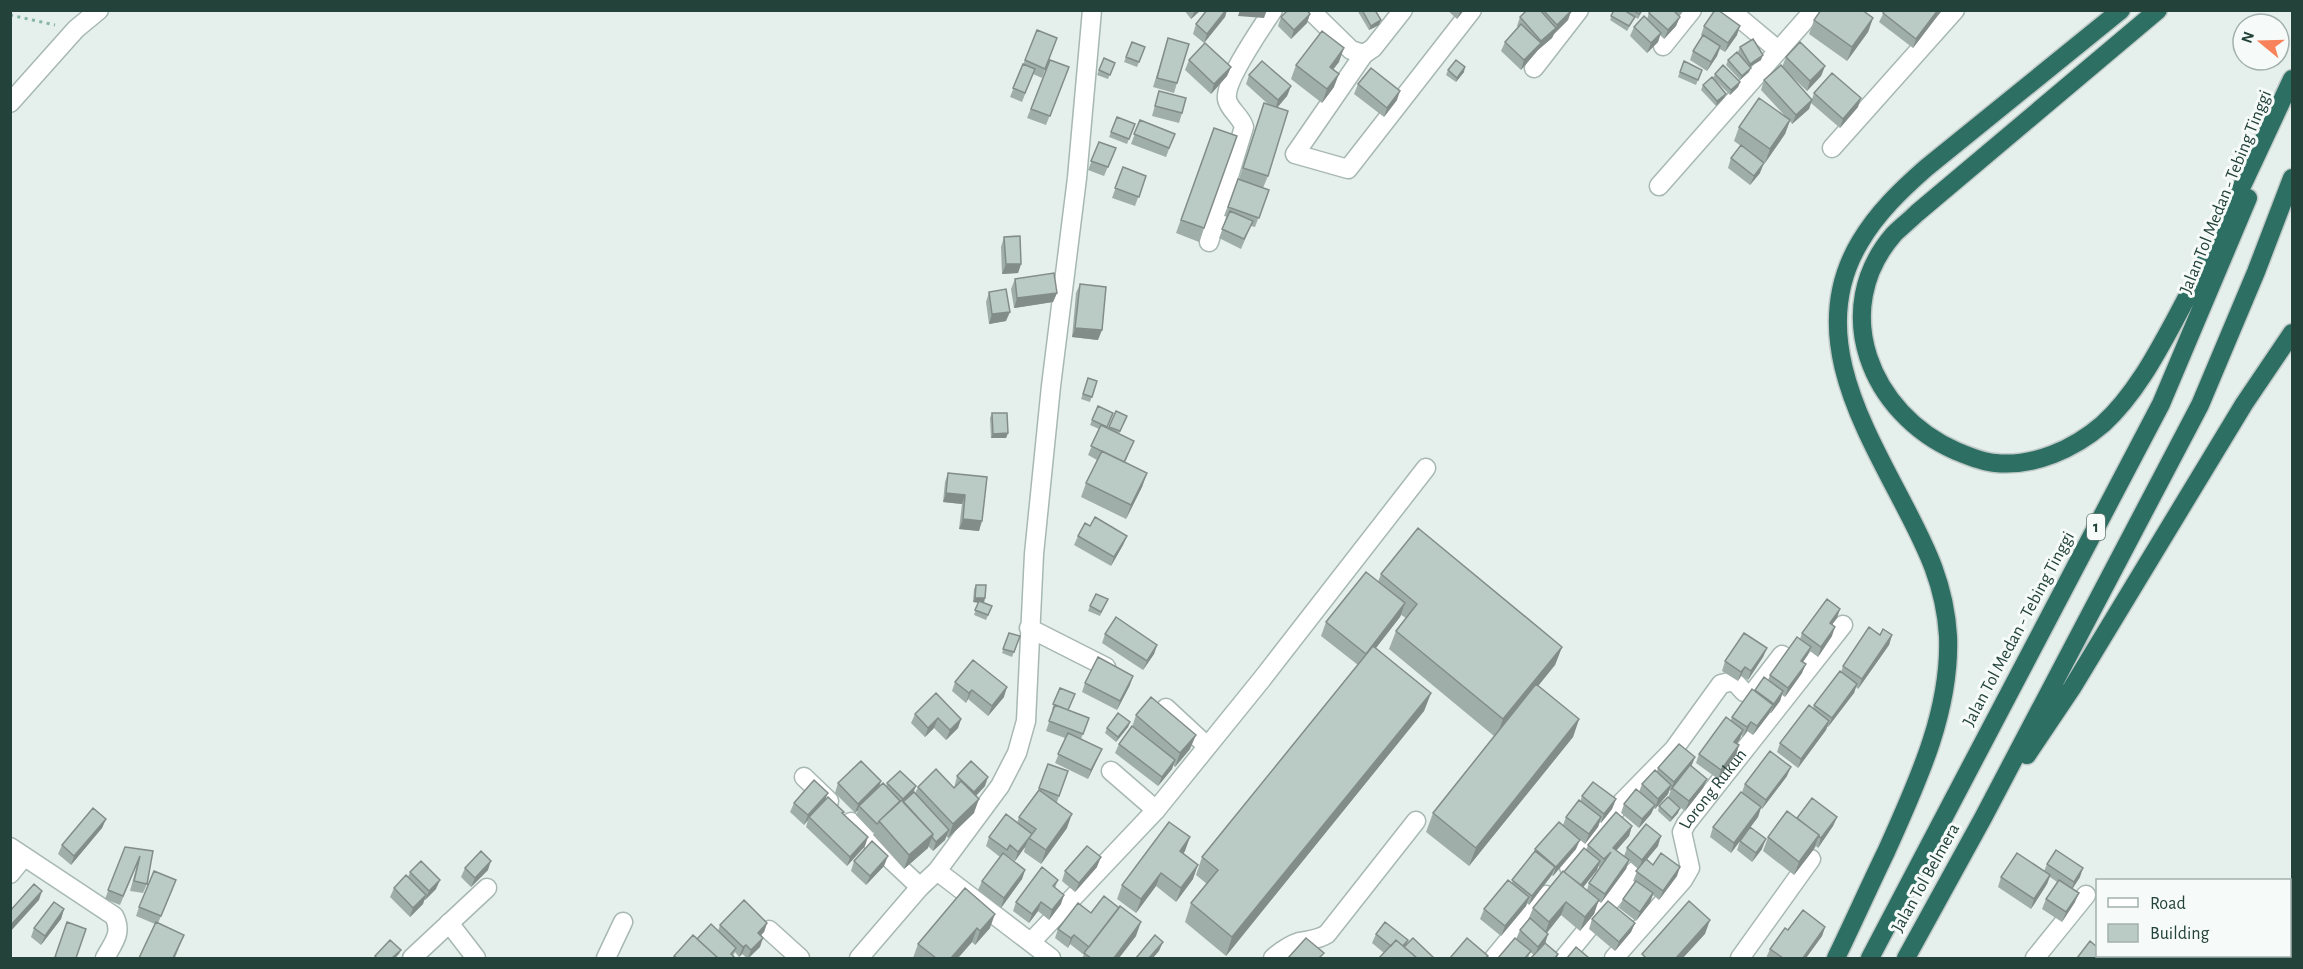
<svg xmlns="http://www.w3.org/2000/svg" width="2303" height="969" font-family="'Alegreya Sans',sans-serif">
	<style>
		.lines { fill: none; stroke-linecap: round; stroke-linejoin: round }
		.minor-casing { stroke: #a7b8b2; stroke-width: 21 }
		.highway-casing { stroke: #c1cac8; stroke-width: 21 }
		.path { stroke: #84b4a5; stroke-width: 3; stroke-dasharray: 3 4.5; stroke-linecap: butt }
		.minor { stroke: #fff; stroke-width: 18 }
		.highway { stroke: #2d7063; stroke-width: 18 }
		.wall { fill: #a0aea9; fill-rule: evenodd }
		.shaded-wall { fill: #828d89 }
		.building { fill: #bacac4; stroke: #828d89; stroke-width: 1.5 }
		.labels { text-anchor: middle; dominant-baseline: central; stroke-width: 6; stroke-linejoin: round; paint-order: stroke }
		.shield { fill: #f6fbf9; stroke: #627a73; stroke-width: 1.5 }
		.shield-label { font-size: 16px; font-weight: bold; fill: #23423a }
		.street-label { font-size: 18px; fill: #23423a; stroke: #f6fbf9 }
	</style>
	<rect width="100%" height="100%" fill="#e5efeb"/>
	<g class="lines">
		<defs>
			<g id="minor">
				<path d="M1310,10L1351,50L1364,54L1373,48L1403,10"/>
				<path d="M1730,10L1778,50"/>
				<path d="M1663,46L1692,10"/>
				<path d="M1364,54L1295,154L1348,169L1472,10"/>
				<path d="M1534,68L1579,10"/>
				<path d="M10,103L76,29L99,10"/>
				<path d="M1832,148L1955,10"/>
				<path d="M1659,186L1814,10"/>
				<path d="M1209,242L1244,127C1241,116 1229,110 1227,99C1224,81 1262,27 1273,10"/>
				<path d="M1029,628L1106,667"/>
				<path d="M1166,708L1207,746"/>
				<path d="M1111,771L1156,810"/>
				<path d="M804,777L829,801"/>
				<path d="M851,822L920,887"/>
				<path d="M10,847L114,916C123,933 113,943 105,958"/>
				<path d="M1569,867L1623,801L1674,749L1721,684L1734,681L1744,692L1751,693L1755,690L1782,655"/>
				<path d="M937,871L1051,958"/>
				<path d="M10,874L23,858"/>
				<path d="M449,923L476,958"/>
				<path d="M769,930L800,958"/>
				<path d="M1031,942L1156,810L1262,679L1426,468"/>
				<path d="M412,958L487,888"/>
				<path d="M606,958L623,922"/>
				<path d="M859,958L920,887L937,871L1000,786L1017,753L1026,721L1034,554L1051,386L1077,178L1092,10"/>
				<path d="M1273,958C1280,952 1289,945 1299,942C1309,940 1318,940 1327,934L1416,821"/>
				<path d="M1494,958L1546,895"/>
				<path d="M1564,958L1635,871"/>
				<path id="s1" d="M1614,958L1683,880L1690,868L1682,832L1686,824L1843,625"/>
				<path d="M1740,958L1811,859"/>
				<path d="M2035,958L2086,895"/>
			</g>
			<path id="highway" d="M2158,10L1917,213C1910,220 1901,227 1894,234C1828,310 1871,414 1956,451C1968,456 1982,462 1995,463C2034,467 2074,449 2103,424C2135,395 2157,353 2177,316C2219,238 2255,158 2292,79
				M2027,755L2072,688L2244,404L2292,333
				M1836,958C1853,923 1869,887 1886,852C1916,785 1951,712 1948,636C1945,585 1927,549 1904,505C1862,424 1806,332 1860,242C1877,213 1901,190 1926,168L2121,10
				M1870,958L2161,404L2248,198
				M1906,958L1983,818L2200,405L2256,272L2292,178"/>
		</defs>
		<use href="#minor" class="minor-casing"/>
		<use href="#highway" class="highway-casing"/>
		<path class="path" d="M10,15L55,25"/>
		<use href="#minor" class="minor"/>
		<use href="#highway" class="highway"/>
	</g>
	<path class="wall" d="M1184,10H1201L1191,19Z
		M1207,10H1227L1225,17L1204,43L1193,34L1196,24Z
		M1357,10H1375L1379,25L1369,30Z
		M1447,10H1464L1457,19Z
		M1527,10H1573L1570,14L1568,20L1554,34L1552,38L1538,50L1521,70L1501,51L1505,42L1518,27L1517,26L1520,17Z
		M1614,10H1643L1638,19L1635,17L1627,31L1610,20Z
		M1651,10H1684L1679,17L1676,26L1664,39L1660,35L1658,42L1647,53L1630,36L1634,27L1647,19L1649,13Z
		M1885,10H1942L1913,48L1879,22Z
		M1310,14L1307,23L1291,39L1278,26L1281,17Z
		M1873,18L1868,32L1847,61L1809,34L1814,20Z
		M1704,26L1737,35L1725,52L1720,49L1717,56L1707,71L1690,60L1693,51L1702,36L1701,35Z
		M1037,30L1057,38L1042,78L1033,74L1022,102L1010,97Z
		M1168,38L1177,83L1174,93L1153,87Z
		M1132,42L1145,47L1137,67L1124,62Z
		M1740,47L1761,60L1750,67L1749,72L1740,80L1726,65L1728,60L1741,56L1738,52Z
		M1786,57L1825,66L1821,76L1807,91L1782,67Z
		M1104,58L1115,63L1108,79L1097,75Z
		M1050,60L1069,67L1046,125L1027,118Z
		M1189,60L1231,67L1227,76L1211,94L1185,70Z
		M1684,61L1702,70L1696,85L1678,77Z
		M1339,62L1333,69L1334,87L1322,103L1291,79L1296,65Z
		M1448,70L1464,72L1456,82L1446,75Z
		M1715,74L1740,82L1738,87L1730,95L1713,78Z
		M1249,75L1291,86L1287,96L1277,108L1268,176L1263,188L1269,190L1255,227L1251,226L1241,249L1219,238L1228,217L1224,216L1238,179H1239L1264,103L1269,105L1246,84Z
		M1764,80L1812,99L1814,93L1858,107L1840,128L1811,103L1809,109L1792,124L1790,121L1785,134L1765,163L1749,152L1760,173L1750,185L1728,168L1731,158L1741,146L1734,141L1739,127L1786,117L1761,90Z
		M1358,84L1397,100L1384,117L1354,94Z
		M1703,85L1726,94L1724,98L1716,106L1701,90Z
		M1159,91L1182,113L1179,123L1152,116Z
		M1117,117L1135,124L1127,144L1109,137Z
		M1140,120L1175,134L1166,157L1131,144Z
		M1214,128L1237,136L1199,242L1176,233Z
		M1099,142L1116,148L1104,176L1088,170Z
		M1123,167L1146,176L1135,206L1112,198Z
		M1004,237L1021,264L1018,273L1002,274L1001,247Z
		M1015,279L1057,293L1053,302L1014,308L1011,289Z
		M1080,284L1098,340L1072,337L1076,293Z
		M989,292L1006,321L989,324L986,302Z
		M1088,378L1097,381L1090,402L1081,399Z
		M1098,406L1113,413L1107,428L1108,429L1116,411L1127,416L1119,434L1134,441L1125,463L1147,473L1142,487L1126,519L1081,497L1086,483L1097,460L1088,455L1099,429L1090,425Z
		M992,413L1008,433L1006,438H991L990,418Z
		M948,473L987,477L979,531L959,529L962,504L943,502L945,482Z
		M1090,526L1127,536L1123,545L1111,566L1074,545L1078,536Z
		M1381,574L1562,647L1555,665L1538,686L1579,719L1573,737L1469,866L1426,832L1433,813L1494,736L1389,649L1396,631L1406,618L1401,615L1400,617L1376,648L1431,693L1424,711L1226,956L1185,922L1191,903L1207,884L1196,875L1202,857L1358,665L1321,636L1326,622L1378,582Z
		M976,585L984,603L992,606L986,620L974,615L978,603L973,602L974,589Z
		M1108,599L1100,616L1088,611L1090,606Z
		M1837,618L1832,625V636L1818,657L1810,651L1807,656L1803,662L1802,673L1785,697L1782,695L1780,701L1771,713H1770L1753,735L1747,731L1743,737L1741,735L1737,744L1739,745L1736,755L1718,779L1696,763L1699,754L1731,720L1732,717L1755,690L1768,680L1770,675L1800,639L1802,633Z
		M1009,633L1020,636L1012,657L1002,653Z
		M1105,634L1157,645L1154,654L1143,670L1102,643Z
		M1880,635H1892L1889,645L1858,689L1856,687L1854,693L1828,727H1827L1826,730L1798,768L1777,752L1780,743L1813,708L1814,705L1841,672L1843,666Z
		M1767,648L1763,657L1748,680L1741,676L1738,681L1722,671L1725,661Z
		M955,682L1004,697L988,716L968,699L966,703L952,691Z
		M1085,683L1130,685L1117,710L1082,692Z
		M1060,688L1068,710L1089,718L1081,739L1102,749L1088,779L1055,763L1065,738L1046,731L1053,710L1052,709Z
		M915,714L961,719L958,728L946,740L934,728L925,737L911,723Z
		M1136,715L1190,749L1175,767L1173,765L1172,769L1158,786L1115,753L1119,744L1132,727Z
		M1130,722L1128,727L1116,742L1105,733L1107,728Z
		M1695,757L1691,766L1707,779L1703,788L1685,811L1668,798L1671,790L1670,791L1669,790L1668,794L1655,809L1654,808L1651,814L1639,828L1621,813L1624,804L1639,792L1642,784L1657,771L1658,768Z
		M1048,764L1068,771L1057,802L1067,828L1041,864L1024,852L1025,847L1015,861L1006,855L1025,870L1022,879L1001,908L978,890L982,881L1000,857L986,846L989,837L1017,823L1019,817L1038,791Z
		M957,776L985,786L976,796L974,813L948,838L946,836L945,840L933,851L928,846V848L904,869L873,835L874,832L873,833L856,815L858,810L855,813L835,793L838,783L879,787L886,786L887,783L915,793L918,787L954,788Z
		M1787,776L1762,809L1761,808L1758,817L1731,853L1710,837L1713,827L1742,792L1745,784Z
		M1582,796L1616,799L1612,809L1601,823L1600,822L1598,827L1585,844L1578,838L1576,849L1553,876L1552,875L1529,905L1527,903L1526,906L1501,936L1480,919L1484,909L1512,882L1534,852L1535,849L1563,825L1566,817L1580,802Z
		M826,800L844,812L843,814L865,846L847,866L806,827L808,820L804,825L790,812L794,803Z
		M1659,806L1678,813L1670,822L1658,811Z
		M1837,817L1833,826L1818,848L1816,846L1814,849L1794,875L1763,851L1768,837L1797,818Z
		M106,819L102,828L71,865L58,854L62,845Z
		M1632,826L1629,836L1616,850L1624,856L1627,848L1658,846L1647,859L1653,865L1677,876L1659,900L1653,895L1650,903L1636,921L1619,908L1623,899L1635,882L1633,881L1638,869L1629,861L1626,869L1601,903L1598,901L1594,914L1580,931L1561,915L1547,933L1548,934L1545,943L1558,954L1557,958H1531L1534,955L1530,952L1528,958L1516,939L1520,930L1528,920L1533,908L1564,872L1586,850L1588,845ZM1598,866L1600,868L1589,883L1587,890L1583,887L1597,870Z
		M1740,841L1762,849L1752,862L1737,850Z
		M125,847L153,851L147,884L143,893L130,891L137,865L120,905L105,899Z
		M1185,851L1183,854L1193,879L1176,902L1156,886L1136,913L1117,899L1122,885Z
		M854,861L884,866L866,885L851,871Z
		M2047,864L2080,877L2072,889L2075,902L2062,922L2042,909L2046,899L2057,882L2050,877L2047,884L2031,909L1998,887L2001,877L2044,871Z
		M1097,867L1075,892L1062,881L1065,871Z
		M465,868L488,870L471,887L461,877Z
		M410,872L436,889L425,900H424L423,904L410,917L390,897L394,888L408,877Z
		M1058,880L1055,888L1061,904L1049,920L1038,911L1029,923L1013,911L1016,902Z
		M965,888L990,928L975,945L972,942L958,958H913L918,944Z
		M173,889L158,923L184,935L175,958H139L155,924L136,916L139,907Z
		M64,909L61,919L41,945L31,937L34,928Z
		M1091,913L1136,936L1119,958H1082L1084,955L1070,944L1068,948L1055,938L1058,929Z
		M1592,919L1635,923L1631,932L1615,951L1589,929Z
		M767,923L764,932L761,935L760,947L749,958H747L742,954L739,957L735,952L733,956L735,958H673L674,956L697,939L718,931L720,925Z
		M1825,927L1822,936L1806,958H1766L1770,949L1788,930Z
		M1376,934L1408,940L1406,945L1384,953L1372,943Z"/>
	<path class="shaded-wall" d="M1195,10H1201L1191,19Z
		M1226,10H1227L1225,17L1204,43L1207,34Z
		M1240,10H1267L1264,18L1238,16Z
		M1461,10H1464L1457,19Z
		M1570,10H1573L1570,14L1568,20L1554,34L1552,38L1538,50L1521,70L1524,60L1541,41L1556,28L1557,25Z
		M1938,10H1942L1913,48L1916,39Z
		M1310,14L1307,23L1291,39L1294,30Z
		M1680,17L1676,26L1664,39L1668,30Z
		M1873,18L1868,32L1847,61L1852,47Z
		M1381,20L1379,25L1369,30L1371,26Z
		M1740,26L1737,35L1725,52L1728,43Z
		M1661,33L1658,42L1647,53L1651,43Z
		M1720,46L1717,56L1707,71L1711,62Z
		M1344,48L1339,62L1325,80L1330,67Z
		M1763,55L1761,60L1748,68L1750,64Z
		M1825,66L1821,76L1807,91L1810,81Z
		M1231,67L1227,76L1211,94L1214,84Z
		M1465,67L1464,72L1456,82L1457,78Z
		M1751,68L1749,72L1740,80L1742,76Z
		M1339,74L1334,87L1322,103L1327,89Z
		M1740,82L1738,87L1730,95L1731,90Z
		M1291,86L1287,96L1275,110L1278,100Z
		M1400,91L1397,100L1384,117L1387,108Z
		M1726,94L1724,98L1716,106L1717,101Z
		M1861,98L1858,107L1840,128L1843,119Z
		M1812,100L1809,109L1792,124L1796,115Z
		M1790,120L1785,134L1765,163L1770,149Z
		M1764,163L1760,173L1750,185L1754,176Z
		M1006,264H1021L1018,273L1002,274Z
		M1057,293L1053,302L1014,308L1017,298Z
		M1010,312L1006,321L989,324L992,314Z
		M1075,328L1102,330L1098,340L1072,337Z
		M1008,433L1006,438H991L993,434Z
		M1147,473L1142,487L1126,519L1131,505Z
		M946,493L965,495L962,504L943,502Z
		M963,519L982,521L979,531L959,529Z
		M1127,536L1123,545L1111,566L1114,557Z
		M975,598H985L984,603L973,602Z
		M1405,603L1400,617L1361,667L1366,654Z
		M1840,609L1837,618L1826,632L1830,623Z
		M1835,627L1832,636L1818,657L1821,647Z
		M1892,635L1889,645L1858,689L1862,679Z
		M1157,645L1154,654L1143,670L1147,661Z
		M1562,647L1555,665L1496,738L1503,719Z
		M1811,647L1807,656L1797,670L1801,661Z
		M1767,648L1763,657L1748,680L1751,671Z
		M1806,664L1802,673L1785,697L1788,688Z
		M1745,667L1741,676L1738,681L1741,672Z
		M1133,676L1130,685L1117,710L1120,701Z
		M1857,684L1854,693L1828,727L1832,718Z
		M1007,687L1004,697L988,716L992,706Z
		M972,690L968,699L966,703L969,693Z
		M1783,691L1780,701L1771,713L1774,704Z
		M1431,693L1424,711L1226,956L1232,937Z
		M1773,705L1769,714L1753,735L1757,726Z
		M938,718L934,728L925,737L928,728Z
		M961,719L958,728L946,740L950,730Z
		M1579,719L1573,737L1469,866L1476,848Z
		M1829,721L1826,730L1798,768L1801,759Z
		M1130,722L1128,727L1116,742L1118,737Z
		M1751,722L1747,731L1743,737L1747,727Z
		M1743,730L1740,739L1731,751L1734,742Z
		M1196,735L1190,749L1175,767L1180,753Z
		M1739,745L1736,755L1718,779L1721,770Z
		M1102,749L1098,758L1088,779L1091,770Z
		M1695,757L1691,767L1670,791L1674,782Z
		M1175,760L1172,769L1158,786L1162,777Z
		M1791,767L1787,776L1762,809L1766,800Z
		M988,777L985,786L971,801L974,792Z
		M1707,779L1703,788L1685,811L1689,801Z
		M881,781L878,791L859,806L858,810L855,813L858,804Z
		M1671,785L1668,794L1655,809L1658,799Z
		M916,786L912,796L900,808L903,799Z
		M828,793L824,803L809,817L808,820L804,825L808,815Z
		M979,799L974,813L948,838L953,824Z
		M1616,799L1612,809L1601,823L1604,814Z
		M1655,805L1651,814L1639,828L1642,819Z
		M1761,807L1758,817L1731,853L1734,843Z
		M1680,808L1678,813L1670,822L1672,818Z
		M1072,814L1067,828L1041,864L1046,850Z
		M1601,817L1598,827L1585,844L1589,834Z
		M1837,817L1833,826L1818,848L1821,838Z
		M106,819L102,828L71,865L74,856Z
		M1632,826L1629,836L1610,858L1613,848Z
		M949,830L945,840L933,851L936,842Z
		M933,834L928,848L904,869L909,855Z
		M1819,835L1814,849L1794,875L1799,862Z
		M1661,836L1658,846L1639,869L1642,860Z
		M868,837L865,846L847,866L850,857Z
		M1190,837L1185,851L1175,865L1180,851Z
		M1029,838L1025,847L1015,861L1018,852Z
		M1766,839L1762,849L1752,862L1756,853Z
		M1580,840L1576,849L1553,876L1556,867Z
		M888,856L884,866L866,885L870,876Z
		M1101,857L1097,867L1075,892L1079,883Z
		M1629,860L1626,869L1601,903L1605,894Z
		M491,861L488,870L471,887L475,878Z
		M1600,861L1597,870L1577,895L1580,886Z
		M1198,865L1193,879L1176,902L1181,888Z
		M1555,867L1551,876L1529,905L1532,896Z
		M1680,867L1677,876L1659,900L1663,891Z
		M2083,868L2080,877L2071,891L2074,882Z
		M1025,870L1022,879L1001,908L1004,898Z
		M1161,873L1156,886L1136,913L1141,899Z
		M2050,875L2047,884L2031,909L2034,899Z
		M440,880L436,889L425,900L429,891Z
		M42,891L39,900L10,932V926Z
		M1653,893L1650,903L1636,921L1640,912Z
		M2079,893L2075,902L2062,922L2066,912Z
		M426,895L423,904L410,917L413,908Z
		M1064,895L1061,904L1049,920L1052,910Z
		M1529,897L1526,906L1501,936L1505,926Z
		M1599,900L1594,914L1580,931L1585,917Z
		M1041,902L1038,911L1029,923L1032,914Z
		M1566,902L1561,915L1544,936L1549,922Z
		M64,909L61,919L41,945L45,936Z
		M995,914L990,928L975,945L980,931Z
		M1710,920L1705,934L1683,958H1676Z
		M1141,922L1136,936L1119,958H1114Z
		M767,923L764,932L754,942L758,933Z
		M1635,923L1631,932L1615,951L1619,942Z
		M1825,927L1822,936L1806,958H1803Z
		M977,928L972,942L958,958H951Z
		M1548,934L1545,944L1535,956L1538,947Z
		M1074,935L1070,944L1068,948L1071,938Z
		M763,938L760,947L748,958L751,950Z
		M1163,942L1159,951L1153,958H1149Z
		M746,945L742,954L739,957L743,947Z
		M401,950L399,954L395,958H392Z"/>
	<path class="building" d="M1207,10H1226L1207,34L1196,24Z
		M1288,10H1307L1310,14L1294,30L1281,17Z
		M1362,10H1375L1381,20L1371,26Z
		M1527,10H1540L1556,28L1541,41L1520,17Z
		M1543,10H1570L1571,11L1557,25Z
		M1614,10H1624L1635,17L1629,26L1611,16Z
		M1633,10H1642L1639,14Z
		M1651,10H1673L1680,17L1668,30L1649,13Z
		M1715,10H1718L1740,26L1728,43L1704,26Z
		M1821,10H1862L1873,18L1852,47L1814,20Z
		M1885,10H1938L1916,39L1883,13Z
		M1644,16L1661,33L1651,43L1634,27Z
		M1521,24L1541,43L1524,60L1505,42Z
		M1037,30L1057,38L1045,69L1025,60Z
		M1322,31L1344,48L1330,67L1339,74L1327,89L1296,65Z
		M1703,35L1720,46L1711,62L1693,51Z
		M1168,38L1189,44L1177,83L1157,78Z
		M1753,39L1763,55L1750,64L1740,47Z
		M1132,42L1145,47L1139,62L1126,57Z
		M1800,42L1825,66L1810,81L1786,57Z
		M1205,43L1231,67L1214,84L1189,60Z
		M1737,52L1751,68L1742,76L1728,60Z
		M1104,58L1115,63L1110,75L1099,70Z
		M1050,60L1069,67L1050,116L1031,109Z
		M1456,60L1465,67L1457,78L1448,70Z
		M1262,61L1291,86L1278,100L1249,75Z
		M1684,61L1702,70L1698,80L1680,72Z
		M1023,64L1035,69L1025,93L1013,88Z
		M1723,65L1740,82L1731,90L1715,74Z
		M1781,65L1812,100L1796,115L1764,80Z
		M1371,68L1400,91L1387,108L1358,84Z
		M1832,73L1861,98L1843,119L1814,93Z
		M1712,77L1726,94L1717,101L1703,85Z
		M1159,91L1186,98L1182,113L1155,106Z
		M1759,98L1790,120L1770,149L1739,127Z
		M1264,103L1288,111L1268,176L1243,168Z
		M1117,117L1135,124L1129,139L1111,132Z
		M1140,120L1175,134L1169,148L1134,134Z
		M1214,128L1237,136L1204,228L1181,220Z
		M1099,142L1116,148L1108,167L1091,161Z
		M1741,145L1764,163L1754,176L1731,158Z
		M1123,167L1146,176L1139,197L1115,188Z
		M1238,179L1269,190L1259,218L1228,207Z
		M1230,211L1253,221L1244,239L1222,229Z
		M1020,236L1021,264H1006L1004,237Z
		M1054,273L1057,293L1017,298L1015,279Z
		M1080,284L1106,287L1102,330L1075,328Z
		M1006,289L1010,312L992,314L989,292Z
		M1088,378L1097,381L1092,397L1083,394Z
		M1098,406L1113,413L1107,427L1092,420Z
		M1116,411L1127,416L1120,431L1109,427Z
		M992,413H1007L1008,433L993,434Z
		M1101,425L1134,441L1124,462L1091,446Z
		M1102,451L1147,473L1131,505L1086,483Z
		M948,473L987,477L982,521L963,519L965,495L946,493Z
		M1095,517L1127,536L1114,557L1078,536L1085,523L1090,526Z
		M1418,528L1562,647L1503,719L1396,631L1417,604L1381,574Z
		M1366,572L1405,603L1366,654L1326,622Z
		M976,585H986L985,598H975Z
		M1096,594L1108,599L1101,612L1090,606Z
		M1827,599L1840,609L1830,623L1835,627L1821,647L1802,633Z
		M979,601L992,606L988,615L975,610Z
		M1116,617L1157,645L1147,661L1105,634Z
		M1869,627L1880,635L1883,629L1892,635L1862,679L1843,666Z
		M1009,633L1020,636L1014,652L1003,649Z
		M1744,633L1767,648L1751,671L1745,667L1741,672L1725,661Z
		M1797,637L1811,647L1801,661L1806,664L1788,688L1770,675Z
		M1373,646L1431,693L1232,937L1191,903L1218,870L1202,857Z
		M1098,657L1133,676L1120,701L1085,683Z
		M973,660L1007,687L992,706L972,690L969,693L955,682Z
		M1840,671L1857,684L1832,718L1814,705Z
		M1764,677L1783,691L1774,704L1755,690Z
		M1536,684L1579,719L1476,848L1433,813Z
		M1060,688L1075,694L1068,710L1053,704Z
		M1752,689L1773,705L1757,726L1751,722L1747,727L1732,717Z
		M936,693L961,719L950,730L938,718L928,728L915,714Z
		M1151,697L1196,735L1180,753L1136,715Z
		M1055,705L1089,718L1083,734L1049,721Z
		M1809,705L1829,721L1801,759L1780,743Z
		M1118,713L1130,722L1118,737L1107,728Z
		M1726,717L1743,730L1734,742L1739,745L1721,770L1699,754Z
		M1132,726L1175,760L1162,777L1119,744Z
		M1068,733L1102,749L1091,770L1058,754Z
		M1679,744L1695,757L1674,782L1658,768Z
		M1770,751L1791,767L1766,800L1745,784Z
		M861,761L881,781L858,804L838,783Z
		M971,761L988,777L974,792L957,776Z
		M1048,764L1068,771L1059,796L1039,788Z
		M1690,765L1707,779L1689,801L1672,788Z
		M936,769L954,788L961,781L979,799L953,824L918,787Z
		M1655,770L1671,785L1658,799L1642,784Z
		M900,771L916,786L903,799L887,783Z
		M814,780L828,793L808,815L794,803Z
		M1593,782L1616,799L1604,814L1582,796Z
		M883,783L900,801L879,821V822L877,824L859,806Z
		M1636,789L1655,805L1642,819L1624,804Z
		M1039,790L1072,814L1046,850L1029,838L1036,829L1019,817Z
		M914,792L949,830L936,842L932,837L933,834L903,802Z
		M1741,792L1761,807L1734,843L1713,827Z
		M828,797L844,812L842,813L868,837L850,857L809,817Z
		M1668,797L1680,808L1672,818L1659,806Z
		M1812,798L1837,817L1821,838L1819,837V835L1797,818Z
		M902,800L933,834L909,855L879,821Z
		M1579,800L1601,817L1589,834L1566,817Z
		M93,808L106,819L74,856L62,845Z
		M1787,811L1819,835L1799,862L1768,837Z
		M1616,812L1632,826L1613,848L1629,860L1605,894L1589,883L1611,852L1604,859L1588,845Z
		M1006,814L1032,834L1018,852L1010,845L1007,850L989,837Z
		M1169,822L1190,837L1180,851L1198,865L1181,888L1161,873L1141,899L1122,885Z
		M1559,822L1580,840L1556,867L1535,849Z
		M1646,824L1661,836L1642,860L1627,848Z
		M1750,827L1766,839L1756,853L1740,841Z
		M872,841L888,856L870,876L854,861Z
		M1087,846L1101,857L1079,883L1065,871Z
		M125,847L153,851L147,884L134,881L140,856L123,896L108,890Z
		M1584,848L1600,861L1581,885L1564,872Z
		M2056,850L2083,868L2074,882L2047,864Z
		M481,851L491,861L475,878L465,868Z
		M1535,851L1555,867L1532,896L1512,880Z
		M1003,853L1025,870L1004,898L982,881Z
		M1661,853L1680,867L1663,891L1636,871L1646,859L1653,865Z
		M2017,853L2050,875L2034,899L2001,877Z
		M421,861L440,880L429,891L410,872Z
		M1042,867L1058,880L1053,886L1064,895L1052,910L1041,902L1032,914L1016,902Z
		M154,871L176,880L161,916L139,907Z
		M1563,871L1599,900L1585,917L1566,902L1549,922L1533,908Z
		M406,875L426,895L413,908L394,888Z
		M1508,880L1529,897L1505,926L1484,909Z
		M2059,880L2079,893L2066,912L2046,899Z
		M1636,881L1653,893L1640,912L1623,899Z
		M34,884L42,891L10,926V911Z
		M965,888L995,914L980,931L977,928L951,958H936L918,944Z
		M1104,896L1119,908L1089,947L1074,935L1071,938L1058,929L1078,903L1091,913Z
		M744,900L767,923L758,933L763,938L751,950L746,945L743,947L720,925Z
		M1608,901L1635,923L1619,942L1592,919Z
		M1689,901L1710,920L1676,958H1646L1642,954Z
		M54,902L64,909L45,936L34,928Z
		M1120,906L1141,922L1114,958H1091L1084,953Z
		M1803,910L1825,927L1803,958H1783L1770,949L1785,928L1788,930Z
		M1530,918L1548,934L1538,947L1520,930Z
		M67,922L86,929L76,958H58L55,957Z
		M156,922L184,935L173,958H139Z
		M1385,922L1408,940L1403,946L1396,940L1391,946L1376,934Z
		M711,924L736,948L731,954L735,958H718L697,939Z
		M693,935L718,958H677L674,956Z
		M1155,935L1163,942L1149,958H1136Z
		M1306,938L1324,953L1319,958H1288Z
		M1413,938L1434,958H1417L1404,947Z
		M1467,938L1488,956L1485,958H1450Z
		M1515,938L1531,951L1525,958H1498Z
		M390,940L401,950L392,958H377L375,956Z
		M1396,940L1417,958H1379Z
		M2090,941L2097,947V956H2110L2108,958H2077Z
		M1545,943L1558,954L1555,958H1531Z
		M1576,947L1589,958H1567Z"/>
	<g class="labels">
		<rect class="shield" x="2087" y="514" width="18" height="26" rx="4.5"/>
		<g class="shield-label">
			<text x="2096" y="527">1</text>
		</g>
		<g class="street-label">
			<text transform="translate(2226 192) rotate(-68)">Jalan Tol Medan - Tebing Tinggi</text>
			<text transform="translate(2019 629) rotate(-62)">Jalan Tol Medan - Tebing Tinggi</text>
			<text stroke="none"><textPath href="#s1" startOffset="208">Lorong Rukun</textPath></text>
			<text transform="translate(1926 878) rotate(-61)">Jalan Tol Belmera</text>
		</g>
	</g>
	<rect width="2303" height="969" fill="none" stroke="#23423a" stroke-width="24"/>
	<rect x="2096" y="879" width="195" height="78" fill="#f6fbf9" stroke="#a2b1ad" stroke-width="1.5"/>
	<rect x="2108" y="898" width="30" height="9" fill="#ffffff" stroke="#a2b1ad" stroke-width="1.5"/>
	<text x="2150" y="909" font-size="18" fill="#23423a">Road</text>
	<rect x="2108" y="924" width="30" height="18" fill="#bacac4" stroke="#a2b1ad" stroke-width="1.5"/>
	<text x="2150" y="939" font-size="18" fill="#23423a">Building</text>
	<g transform="translate(2261 42) rotate(289)"><circle r="28" fill="#f6fbf9" stroke="#a2b1ad" stroke-width="1.5"/>
	<path d="M0-4.5L10 22L0 15L-10 22Z" fill="#f8835a"/>
	<text y="-9" font-size="16" font-weight="bold" text-anchor="middle" fill="#23423a">N</text>
	</g>
</svg>
